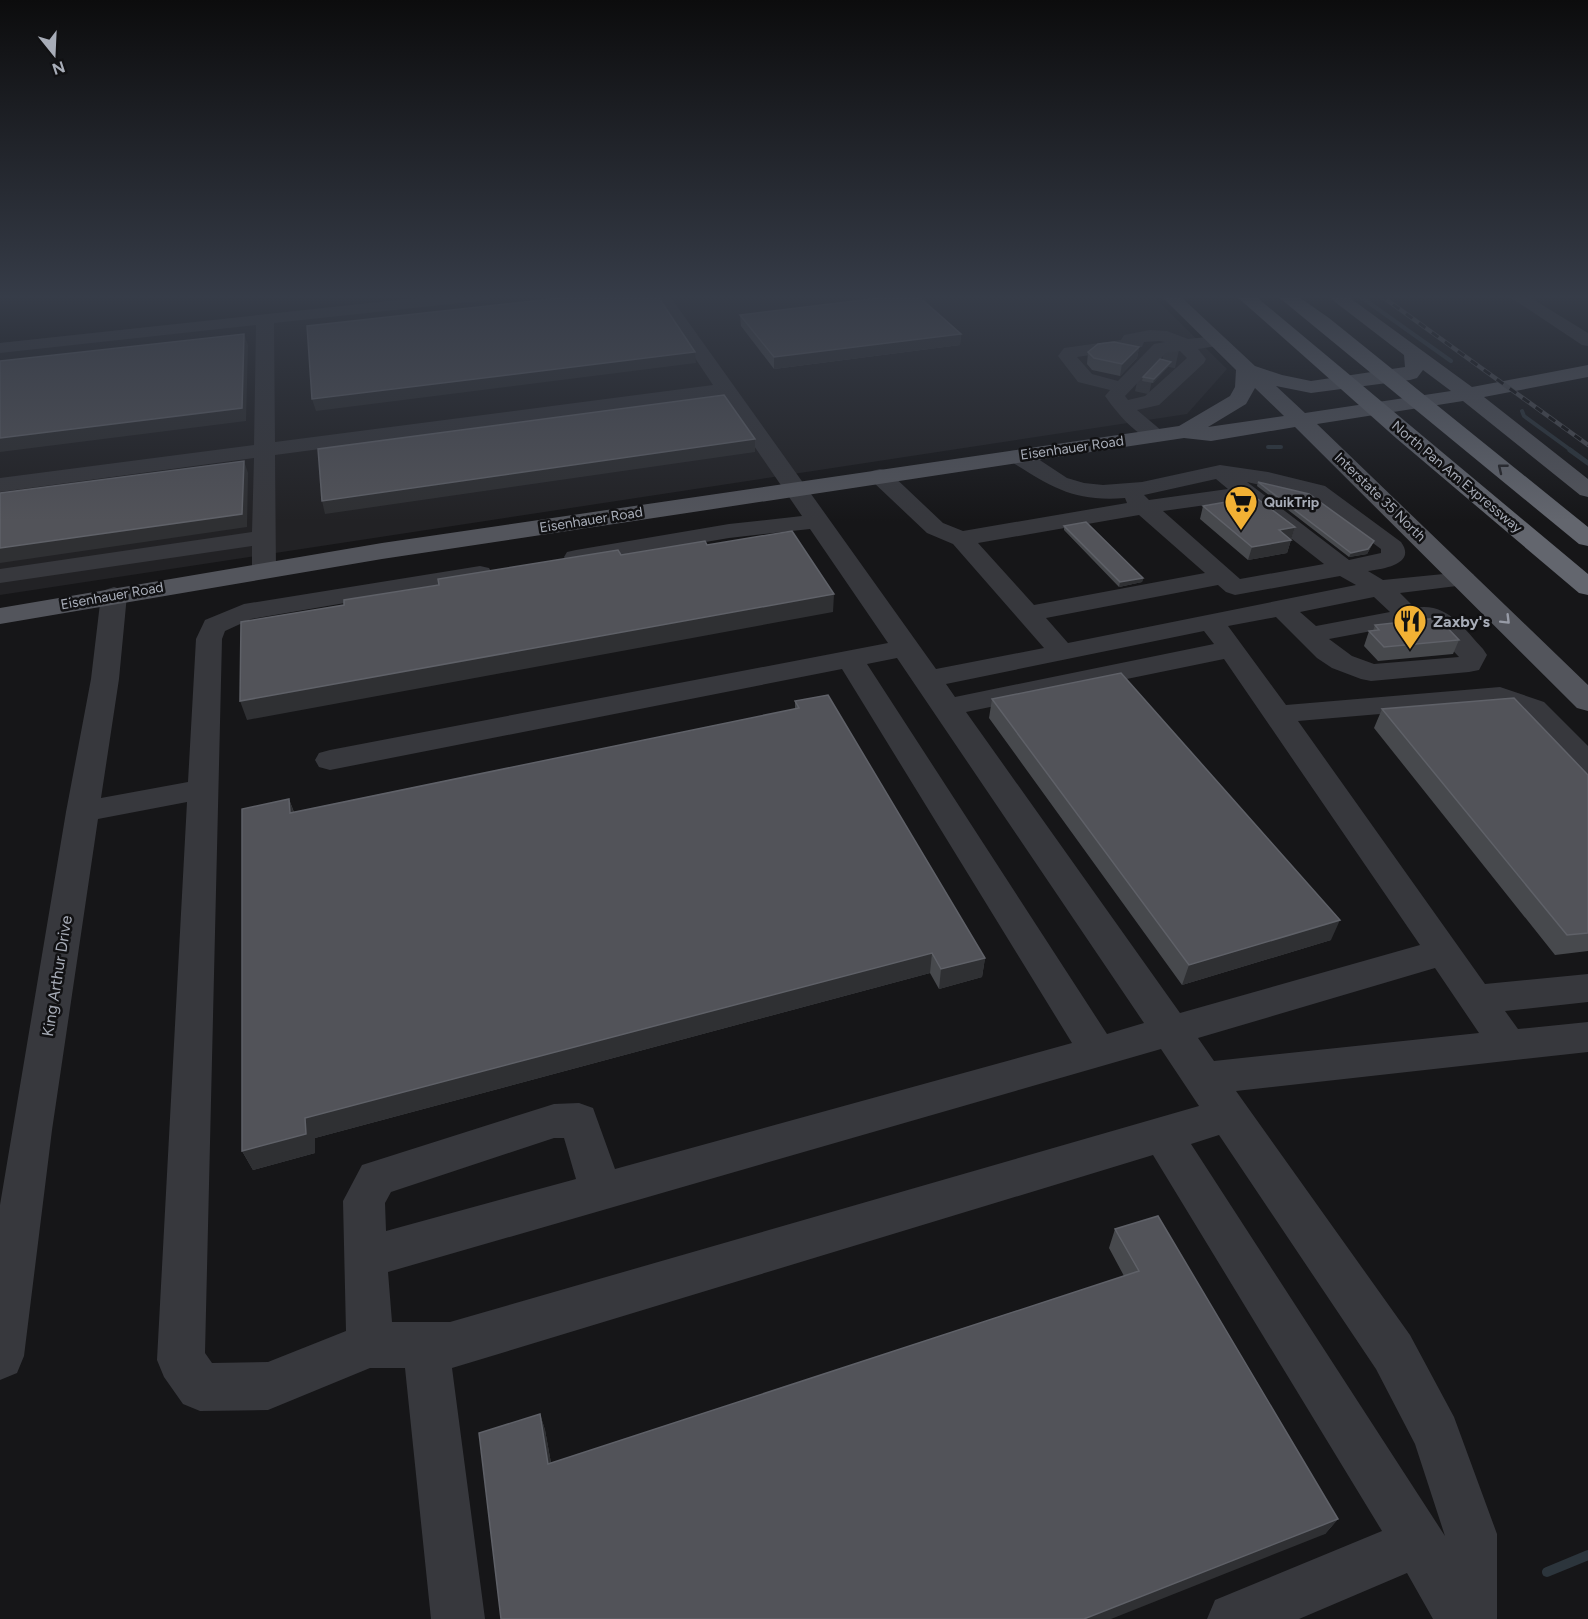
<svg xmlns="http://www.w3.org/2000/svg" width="1588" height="1619" font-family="Figtree,sans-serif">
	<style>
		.built { fill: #222225 }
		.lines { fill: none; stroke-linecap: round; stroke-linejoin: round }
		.stream-far2 { stroke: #2c353c; stroke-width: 4 }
		.stream-far1 { stroke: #2c353c; stroke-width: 5 }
		.stream { stroke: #2c353c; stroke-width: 10 }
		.minor-tunnel { stroke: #333438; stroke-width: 19; stroke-dasharray: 19 10; stroke-linecap: butt }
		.minor { fill: #37383d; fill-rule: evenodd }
		.major { fill: #53555c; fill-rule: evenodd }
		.highway { fill: #63666e; fill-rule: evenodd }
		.rail-casing { stroke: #4a4c52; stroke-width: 4.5 }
		.rail { stroke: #111113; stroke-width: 3; stroke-dasharray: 8; stroke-linecap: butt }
		.wall { fill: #47494d }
		.shaded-wall { fill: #2f3033 }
		.building { fill: #525359; stroke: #5f6168; stroke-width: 1.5 }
		.oneway { stroke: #26262a }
		.oneway2 { stroke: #979ba6 }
		.labels { text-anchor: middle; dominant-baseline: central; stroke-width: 5; stroke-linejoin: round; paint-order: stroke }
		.far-street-label { font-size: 14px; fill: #a8adb8; stroke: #111113 }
		.far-poi-label { font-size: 14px; font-weight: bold; fill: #a8adb8; stroke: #111113; text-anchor: start }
		.poi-label { font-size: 16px; font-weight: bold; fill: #a8adb8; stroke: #111113; text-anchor: start }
		.street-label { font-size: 16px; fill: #a8adb8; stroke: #111113 }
	</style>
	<rect width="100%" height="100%" fill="#161618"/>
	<path class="built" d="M442,295H1152L1227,369L1187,414L0,595V343Z"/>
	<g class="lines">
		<path class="stream-far2" d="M1358,295L1451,361
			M1522,411L1524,416L1572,451
			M1268,447H1281"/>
		<path class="stream-far1" d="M1570,450L1588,463"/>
		<path class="stream" d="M1547,1572L1588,1555"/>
		<path class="minor-tunnel" d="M1163,356L1177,359
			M1137,382L1151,385"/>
		<path class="minor" d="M445,295H496L488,300L274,323L275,442L713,385L653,295H669L936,669L1044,648L953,544L927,533L872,481L869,476L872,471L880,469L888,471L943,523L963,531L1127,503L1125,498C1073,502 1052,487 1010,461L1007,456L1010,451L1018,450L1026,451L1067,478L1084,483L1103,485L1142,482L1220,465L1268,472L1325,486L1401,542C1417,564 1383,569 1368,571L1383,580L1464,572L1473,574L1476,579L1473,584L1400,593L1415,608C1447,602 1463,628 1483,649L1487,655L1479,670L1469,672L1371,681L1361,679L1332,668L1317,658L1276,617L1228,626L1286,705L1500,687L1544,702L1588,746V774L1577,771L1524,714L1497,704L1298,721L1485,984L1588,974V1002L1505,1011L1518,1029L1588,1022V1052L1236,1091L1410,1335L1454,1417L1497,1534V1619H1433L1407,1573L1299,1619H1207L1215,1600L1382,1531L1153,1155L452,1368L485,1619H431L405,1368H370L268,1410L200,1411L183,1404L164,1377L157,1360L187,802L98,819L52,1130L24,1356L17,1373L0,1380V1205L66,812L91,679L101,595L105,590L114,587L123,590L127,595L119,679L101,798L188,782L196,639L205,620L244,604L480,566L489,568L492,573L489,578L480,580L251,619L225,631L222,639L205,1353L212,1363L268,1362L346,1331L343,1201L362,1165L554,1104L579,1103L593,1108L615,1169L1072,1043L842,669L330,770L319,767L315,760L319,753L330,750L888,643L810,529L729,538L576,564L567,562L564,557L567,552L576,550L729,524L802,516L720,396L275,455L276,571L273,576L264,578L255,576L252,571V546L0,583V569L252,532L254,458L0,492V478L254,445L256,325L0,353V343ZM1216,479L1228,489L1149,500L1144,495ZM1247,482L1309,496L1381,549V553L1349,560ZM1242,500L1324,564L1240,579L1163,511ZM1139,515L1205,573L1034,605L978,543ZM1340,576L1356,585L1068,643L1046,618L1218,585L1226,592L1235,595ZM1374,597L1390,612L1316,626L1300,612ZM1425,621L1459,657L1374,664L1352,656L1329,639ZM1204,631L1214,644L955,697L946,684ZM897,658L1144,1023L1107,1034L867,664ZM1224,659L1420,945L1180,1013L966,712ZM1435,968L1479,1033L1214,1061L1198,1038ZM1161,1049L1199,1106L450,1322H392L388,1272ZM1219,1135L1376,1369L1415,1444L1445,1536L1191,1144ZM554,1138H564L576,1179L386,1231L385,1203L391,1192Z
			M1507,295H1526L1588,333V346L1582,345Z
			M1150,330L1167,331L1188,339L1217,336L1223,337L1226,341L1223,345L1198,349L1206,359L1204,363L1159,405L1137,410L1168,436L1165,440C1143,446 1117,413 1105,396L1110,390L1078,382L1058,356L1064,348L1121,340L1124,335ZM1159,341L1165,342L1154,344L1118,381L1092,374L1077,357L1136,348L1142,347L1144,342ZM1180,351L1187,358L1145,396L1128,400L1125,396L1166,353Z"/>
		<path class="major" d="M1160,295H1179L1255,366L1282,375L1311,381L1405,367L1404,355L1326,295H1346L1472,387L1588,365V377L1484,397L1588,479V497L1580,495L1463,401L1317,424L1588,685V711L1577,708L1295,427L1211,441L1184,438L382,559L0,624V608L382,543L1179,426L1230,396L1235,387L1236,370ZM1423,370L1451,391L1305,413L1276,386L1311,393L1410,380L1417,378ZM1255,388L1284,416L1208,427L1246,404Z"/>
		<path class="highway" d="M1235,295H1254L1588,574V595L1579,593L1396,438Z
			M1276,295H1296L1329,318L1588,527V546L1579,544Z"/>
		<defs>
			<path id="rail" d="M1380,295L1588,445"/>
		</defs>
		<use href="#rail" class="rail-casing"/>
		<use href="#rail" class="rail"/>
	</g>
	<path class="wall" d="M740,315L961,334L960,345L774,369L741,326Z
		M1139,347L1137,358L1120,376L1092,370L1087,364L1088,352Z
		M1170,365L1153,383L1142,381L1143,377Z
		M1258,482L1372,545L1367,554L1349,557L1257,486Z
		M1203,506L1295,527L1287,553L1248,560L1200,519Z
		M1064,526L1143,578L1142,582L1119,587L1064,530Z
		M1375,625L1459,640L1453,654L1378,661L1364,646L1369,631H1373Z
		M992,699L1331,940L1182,985L989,718Z
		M795,701L985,958L982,977L939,989L930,973L315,1138V1153L253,1170L242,1151L289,799L294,812L795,709Z
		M1382,709L1588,775V951L1555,955L1374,728Z
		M1115,1229L1338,1519L1325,1534L501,1619L540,1414L545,1430L551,1463L1124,1276L1109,1248Z"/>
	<path class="shaded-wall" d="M244,334L248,345L246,421L0,452V438Z
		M961,334L960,345L774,369V357Z
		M1139,347L1137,358L1120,376L1122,364Z
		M695,352L696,363L316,411L312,399Z
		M1171,362L1170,365L1153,383L1154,379Z
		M755,439V452L325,514L322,501Z
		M244,461L248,473L247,527L0,563V548Z
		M1295,527L1287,553L1248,560L1252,547L1279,530Z
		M1374,541L1367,554L1349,557L1351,553Z
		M1143,578L1142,582L1119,587L1120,582Z
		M834,594L833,612L247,720L240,701Z
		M289,799L296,819L290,813Z
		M1340,920L1331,940L1182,985L1189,965Z
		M932,953L930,973L315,1138V1153L253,1170L242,1151L305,1118Z
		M985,958L982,977L939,989L941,969Z
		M540,1414L545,1430L554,1480L548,1464Z
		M1338,1519L1325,1534L1111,1619H1084Z"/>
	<path class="building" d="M587,295H657L695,352L312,399L307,326Z
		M904,295H917L961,334L774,357L740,315Z
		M244,334L242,408L0,438V361Z
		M1114,342L1139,347L1122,364L1094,358L1088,352L1098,344Z
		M1160,359L1171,362L1154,379L1143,377Z
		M724,395L755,439L322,501L318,449Z
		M244,461L242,514L0,548V493Z
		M1258,482L1309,494L1374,541L1368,549L1351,553Z
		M1255,497L1295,527L1279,530L1291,540L1252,547L1203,506Z
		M1086,522L1143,578L1120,582L1064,526Z
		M792,531L834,594L240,701L241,622L344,605V600L439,585L438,579L618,550L621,555L705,541L707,545Z
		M1438,618L1459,640L1384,647L1369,631L1379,630L1375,625Z
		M1121,673L1340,920L1189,965L992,699Z
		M828,695L985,958L941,969L932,953L305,1118L306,1134L242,1151V809L289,799L290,813L799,708L795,701Z
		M1514,698L1588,775V933L1567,935L1382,709Z
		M1158,1216L1338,1519L1084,1619H501L479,1433L540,1414L548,1464L1139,1271L1115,1229Z"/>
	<defs><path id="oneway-chevron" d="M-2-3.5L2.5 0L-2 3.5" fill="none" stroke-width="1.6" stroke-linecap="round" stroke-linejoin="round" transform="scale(1.5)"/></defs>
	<use class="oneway" href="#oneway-chevron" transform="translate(1502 468) rotate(-141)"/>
	<use class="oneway2" href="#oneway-chevron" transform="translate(1506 620) rotate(45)"/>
	<linearGradient id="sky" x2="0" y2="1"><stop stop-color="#0c0c0d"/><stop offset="0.57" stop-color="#363c48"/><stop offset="1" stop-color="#363c48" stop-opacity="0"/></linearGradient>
	<rect width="1588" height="521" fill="url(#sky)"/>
	<defs>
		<symbol id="supermarket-pin" viewBox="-11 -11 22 30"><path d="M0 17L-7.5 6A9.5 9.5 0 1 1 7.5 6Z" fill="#f2b134" stroke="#111113"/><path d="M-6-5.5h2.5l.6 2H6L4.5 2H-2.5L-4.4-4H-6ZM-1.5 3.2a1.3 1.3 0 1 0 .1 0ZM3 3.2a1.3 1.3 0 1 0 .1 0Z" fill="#111"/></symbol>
		<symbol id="restaurant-pin" viewBox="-11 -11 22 30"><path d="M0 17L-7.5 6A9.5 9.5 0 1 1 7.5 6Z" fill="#f2b134" stroke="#111113"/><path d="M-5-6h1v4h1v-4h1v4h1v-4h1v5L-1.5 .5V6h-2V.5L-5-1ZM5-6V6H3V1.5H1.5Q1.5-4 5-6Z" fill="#111"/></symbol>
	</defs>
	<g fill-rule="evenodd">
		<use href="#supermarket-pin" x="1222" y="483" width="38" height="52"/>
		<use href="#restaurant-pin" x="1391" y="602" width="38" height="52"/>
	</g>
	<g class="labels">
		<g class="far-street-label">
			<text transform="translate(1072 448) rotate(-8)">Eisenhauer Road</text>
			<text transform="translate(1457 477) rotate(40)">North Pan Am Expressway</text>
			<text transform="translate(1380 497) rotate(44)">Interstate 35 North</text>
			<text transform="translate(591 520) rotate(-9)">Eisenhauer Road</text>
			<text transform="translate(112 596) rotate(-10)">Eisenhauer Road</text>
		</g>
		<g class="far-poi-label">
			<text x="1264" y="502">QuikTrip</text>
		</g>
		<g class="poi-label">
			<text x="1433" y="621">Zaxby's</text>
		</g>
		<g class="street-label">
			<text transform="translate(57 976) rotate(-81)">King Arthur Drive</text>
		</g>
	</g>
	<g transform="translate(54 54) rotate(162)" stroke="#111113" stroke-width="4.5" paint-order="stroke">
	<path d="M0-4.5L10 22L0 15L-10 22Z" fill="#a8adb8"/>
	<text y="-9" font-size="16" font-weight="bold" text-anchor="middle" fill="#a8adb8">N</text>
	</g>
</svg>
